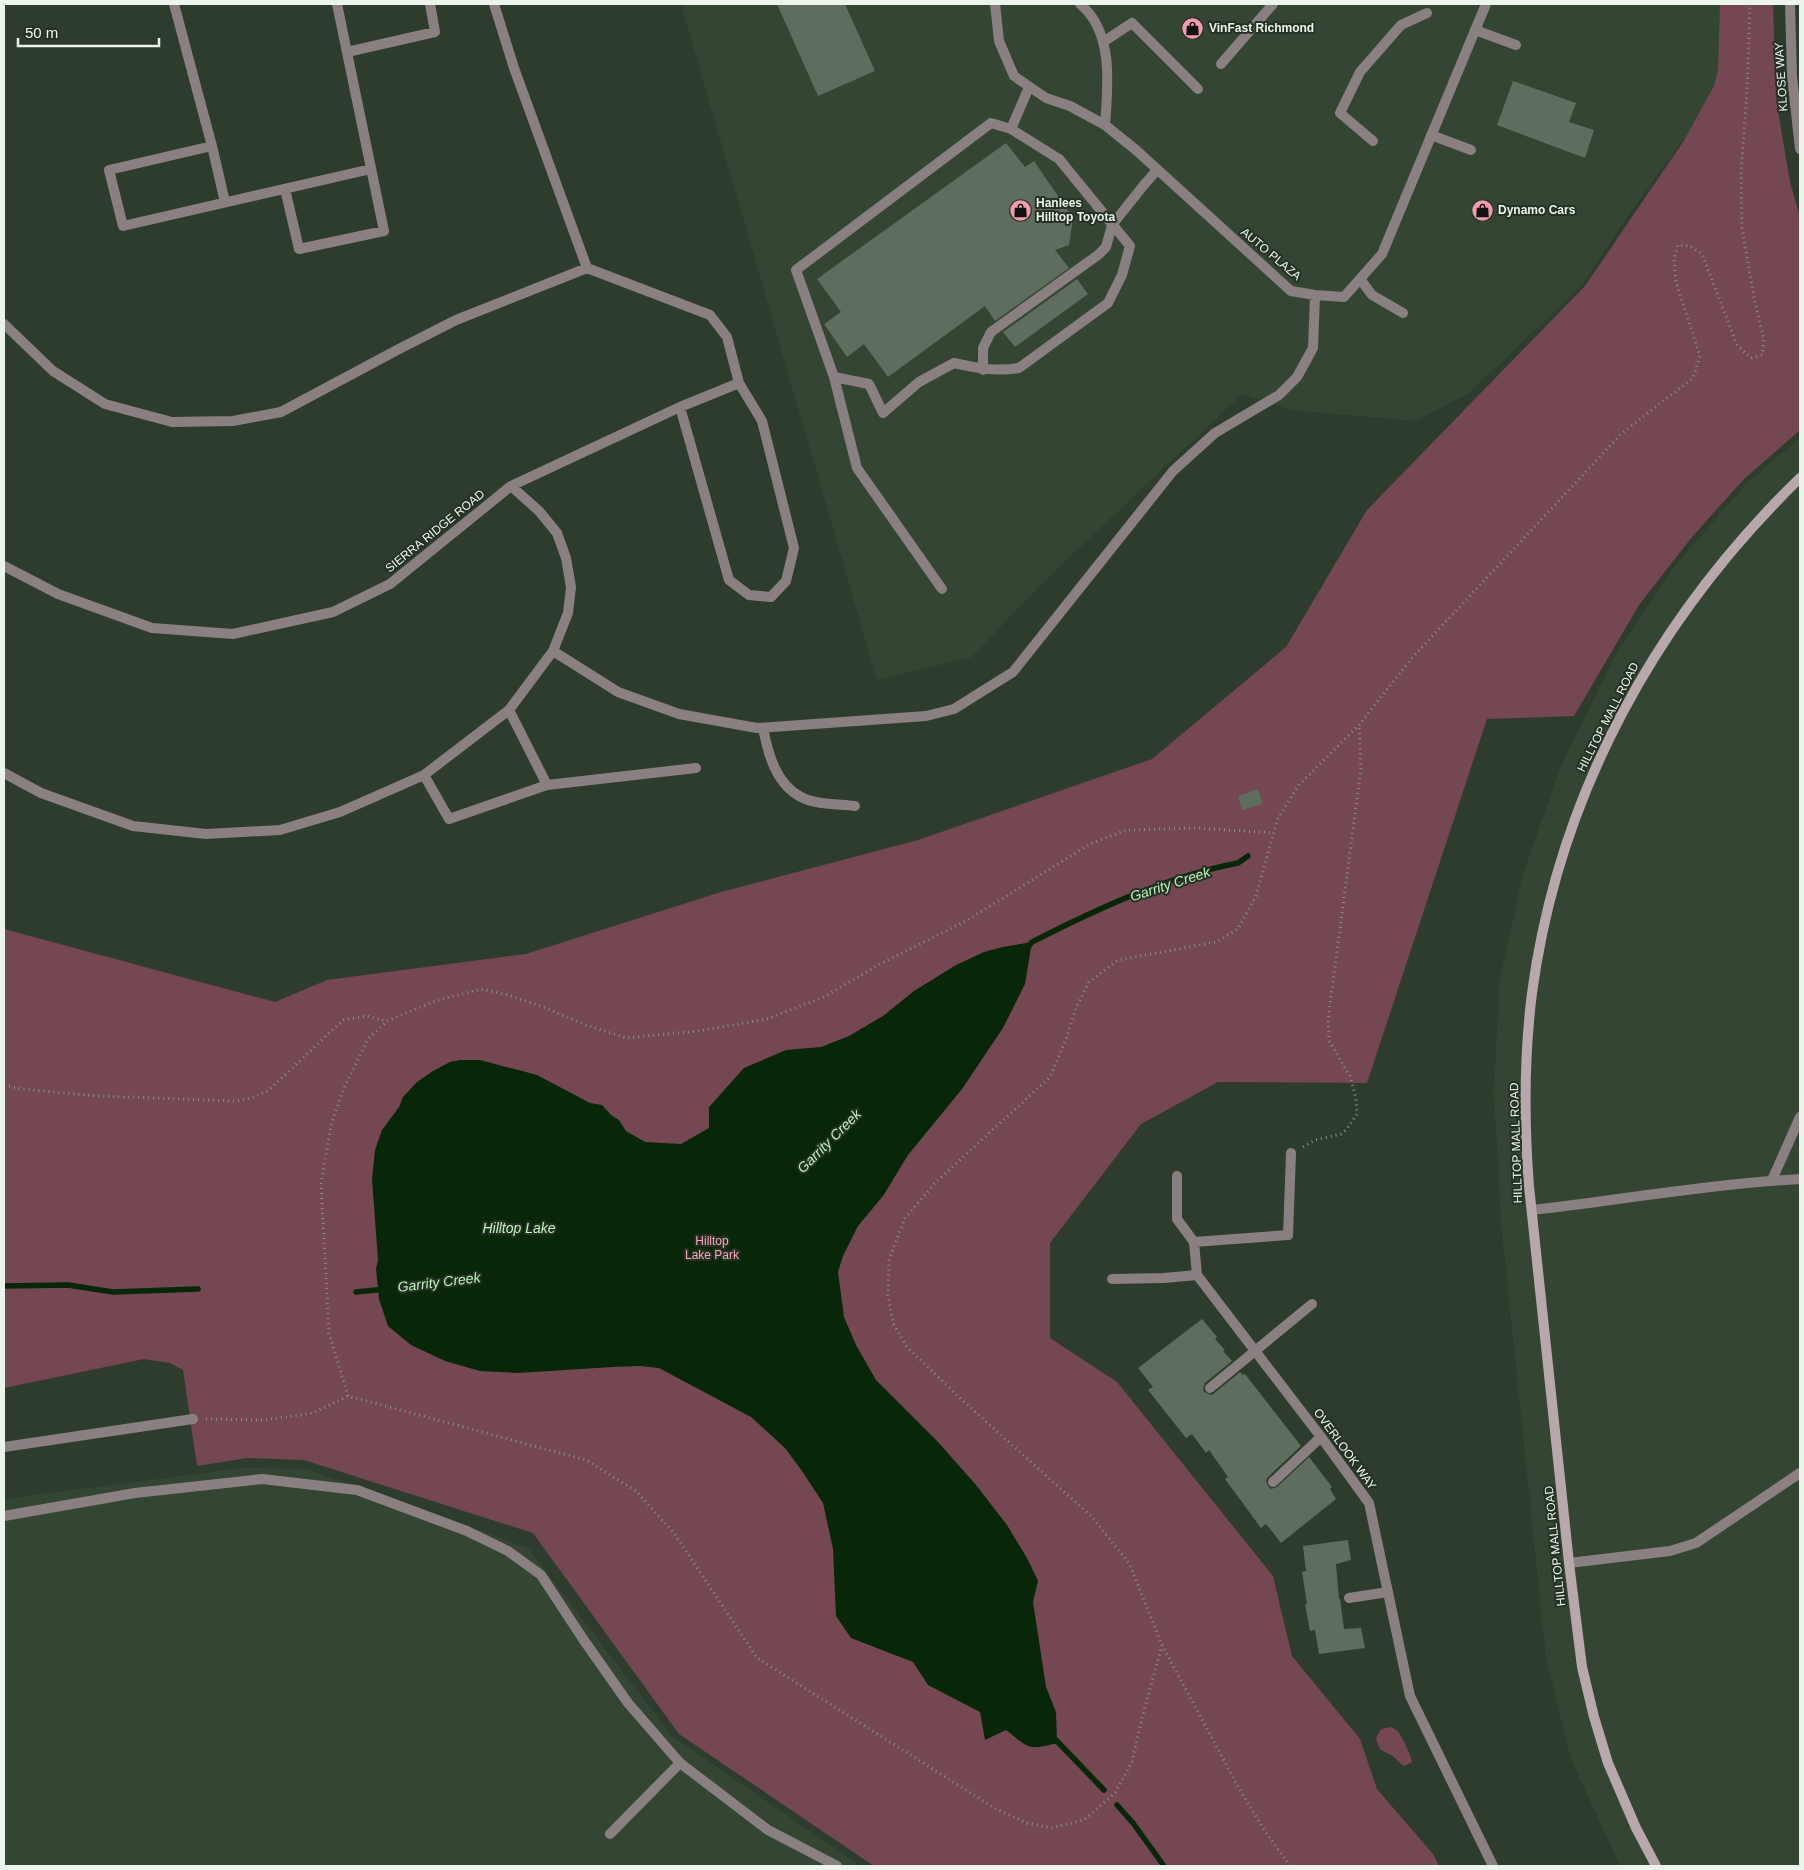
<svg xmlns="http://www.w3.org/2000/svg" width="1804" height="1870" font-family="Helvetica,sans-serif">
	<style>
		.built { fill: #344633 }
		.green { fill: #754753 }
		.water { fill: #072708 }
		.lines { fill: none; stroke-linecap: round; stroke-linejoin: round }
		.stream { stroke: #072708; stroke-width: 5.5 }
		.building { fill: #5e6d5d }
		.path { stroke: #869186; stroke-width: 3; stroke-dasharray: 1 4; stroke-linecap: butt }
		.lane { stroke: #8a7f81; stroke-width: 10 }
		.street { stroke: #8a7f81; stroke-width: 10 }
		.secondary { stroke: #b8a7ab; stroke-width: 10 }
		.labels { text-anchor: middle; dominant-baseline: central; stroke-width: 4; stroke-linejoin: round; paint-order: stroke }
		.poi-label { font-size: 12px; font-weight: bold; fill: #ecf5ec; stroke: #253124; text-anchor: start }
		.street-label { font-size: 12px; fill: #ecf5ec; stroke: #253124 }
		.park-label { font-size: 12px; fill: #f7a7ba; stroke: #253124 }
		.water-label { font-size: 14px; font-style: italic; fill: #bbf3b9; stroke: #253124 }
	</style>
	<rect width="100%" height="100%" fill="#2e3c2e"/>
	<path class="built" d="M681,4H1732L1722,86L1624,221L1583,284L1469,393L1416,421L1292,410L1242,394L1038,587L972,657L877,680Z
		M1800,438V1866H1620L1571,1759L1546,1658L1501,1221L1494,1095L1499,984L1523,874L1561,766L1614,658L1673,568L1750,480Z
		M243,1468L306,1469L528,1548L672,1736L860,1866H4V1499Z"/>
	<path class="green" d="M1720,4H1773L1776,97L1780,123L1790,182L1800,217V430L1743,480L1692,537L1663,574L1639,605L1574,716L1487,719L1367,1083L1218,1082L1141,1124L1050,1243V1338L1117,1382L1273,1576L1292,1656L1360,1739L1377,1789L1433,1854L1439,1866H874L679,1734L533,1533L304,1460L247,1458L197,1466L183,1370L170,1363L144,1359L4,1388V929L275,1002L327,980L526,954L721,892L918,840L1152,759L1286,647L1367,510L1585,286L1683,142L1714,86L1718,71Z
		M1390,1727L1397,1730C1402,1737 1411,1754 1412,1762L1404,1766C1399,1763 1396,1758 1391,1755C1380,1749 1380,1752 1376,1738L1381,1729Z"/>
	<path class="water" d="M1032,942L1025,984L1003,1028L962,1089L908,1155L883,1196L858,1226L843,1256L838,1272L844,1317L856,1345L876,1380L938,1442L976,1485L1007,1525L1027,1558L1038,1581L1033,1602L1046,1687L1056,1712L1057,1743C1028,1751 1029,1748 1006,1730L985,1740L980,1712L928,1685L913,1662L851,1638L836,1616L833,1549L823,1503L802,1471L785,1448L751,1417L659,1368L640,1366L612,1367L518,1373L480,1371L445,1361L411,1345L388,1326L379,1299L376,1269L378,1260L372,1179L375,1150L382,1130L399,1107L403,1097L417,1082L433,1071L450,1062L460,1060H480L537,1075L590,1103L602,1105L611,1115L619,1120L626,1131L645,1142L681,1144L709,1128V1107L744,1068L786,1050L821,1047L849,1036L883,1016L914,991L956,965L984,952L1003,947Z"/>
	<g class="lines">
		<path class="stream" d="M1028,947L1032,942C1097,909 1165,877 1238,863L1248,856
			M4,1286L68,1285L113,1292L198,1289
			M356,1292L386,1289
			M1053,1737L1104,1790
			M1117,1805L1133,1823L1164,1866"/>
	</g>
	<path class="building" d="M777,4H845L875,71L818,96Z
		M1513,81L1576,103L1569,122L1594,130L1585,158L1497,125Z
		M1006,143L1025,167L1034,161L1073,218L1069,245L1055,250L1069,268L995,321L985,306L888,377L864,344L847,357L824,324L841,312L817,279Z
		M1077,279L1088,294L1015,347L1003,332Z
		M1258,789L1263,804L1242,810L1238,796Z
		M1202,1319L1217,1337L1215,1339L1225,1350L1223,1351L1232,1361L1205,1383L1203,1389L1204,1392L1212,1395L1240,1372L1243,1375L1245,1374L1301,1446L1268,1477L1266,1480L1268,1486L1271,1489L1277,1487L1309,1457L1332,1487L1330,1489L1336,1499L1281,1543L1266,1524L1261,1528L1225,1479L1228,1477L1209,1450L1206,1453L1192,1434L1186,1438L1148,1390L1153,1387L1138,1368Z
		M1348,1540L1351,1560L1336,1564L1339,1599H1340L1344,1629L1361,1628L1365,1648L1319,1654L1315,1630L1310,1631L1305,1604H1307L1302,1572L1306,1571L1303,1546Z"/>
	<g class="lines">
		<path class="path" d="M4,1085L21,1089L99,1096L236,1101L251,1098L268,1091L343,1020L366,1016L386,1021
			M1303,1147L1315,1140L1341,1134L1346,1130L1357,1114L1356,1098L1350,1076L1329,1041L1328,1019L1361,769L1359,725
			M348,1396L329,1333L321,1184L331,1125L344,1088L368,1039L387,1021L435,1001L481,989L508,995L543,1007L586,1025L626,1038L698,1031L767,1019L824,997L880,964L966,921L1090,844L1126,830L1196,828L1274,833
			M206,1419L265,1420L313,1413L348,1396L586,1460L636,1491L674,1533L757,1658L996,1809L1027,1823L1051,1828L1084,1820L1115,1793L1132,1762L1142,1718L1162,1645
			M1290,1866L1264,1830L1236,1783L1162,1645L1129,1563L1091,1516L962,1400L907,1347L893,1323L888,1295L889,1260L905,1218L936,1182L1050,1077L1066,1039L1076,1008L1089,982L1118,960L1216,942L1238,929L1256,896L1278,818L1299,785L1359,725L1412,658L1622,433L1693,378L1700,356L1676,282L1674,259L1678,245L1690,246L1702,254L1737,345L1751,358L1762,355L1764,340L1755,303L1742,229L1741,174L1747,92L1750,4"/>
		<path class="lane" d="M1475,30L1516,45
			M1103,42L1132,23L1198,89
			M1221,64L1273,4
			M1431,135L1471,150
			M1373,141L1340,113L1360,72L1401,25L1427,13
			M1360,279L1372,295L1403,313
			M983,370V348L991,332L1098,255L1106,247L1112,225L1143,186L1157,170
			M834,377L869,384L883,413L919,382L954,363C976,368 996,372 1019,368L1108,303L1122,275L1130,246L1059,159L1011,129L1029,87
			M942,589L857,468L834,377L796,270L991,123L1011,129
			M763,728C768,754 776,784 801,797C816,805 839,804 855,806
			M1177,1176V1219L1194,1242
			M1772,1180L1800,1117
			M1532,1210C1621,1200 1710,1184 1800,1179
			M1288,1235L1291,1153
			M1112,1279L1164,1278L1197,1275
			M1210,1388L1312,1304
			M4,1447L193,1419
			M1273,1482L1321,1437
			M1569,1563L1670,1551L1696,1543L1800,1473
			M1349,1598L1388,1592
			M610,1834L680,1763"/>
		<path class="street" d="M174,4L212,146L225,202
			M494,4L514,68L587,268
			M995,4L999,41L1014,76L1046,98L1070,106L1105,125L1136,150L1291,291L1315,295L1344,297L1382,254L1486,4
			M1080,4C1114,32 1108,85 1105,125
			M1790,4L1792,76L1800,149
			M347,52L435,32L430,4
			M212,146L109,170L123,226L371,169
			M285,189L299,249L384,231L337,4
			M587,268L710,315L727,337L739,383L762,421L794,548L786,581L771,597L749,595L729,580L680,407
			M4,324L53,371L105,404L172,422L233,421L281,412L399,349L456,320L587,268
			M4,566L58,594L152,628L233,634L333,612L390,584L511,486L680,407L739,383
			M553,651L618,692L679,714L757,728L926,716L954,709L1013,672L1173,471L1215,433L1279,395L1297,377L1313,348L1315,295
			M509,710L547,785
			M4,773L41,793L133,826L206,834L280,830L340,812L424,775L509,710L553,651L568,613L571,587L566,558L557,533L539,511L511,486
			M424,775L449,819L547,785L696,768
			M1288,1235L1194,1242L1197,1275L1321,1437L1369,1503L1410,1696L1493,1866
			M4,1516L135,1493L262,1479L357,1490L467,1531L508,1551L541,1575L583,1639L628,1703L680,1763L768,1830L837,1866"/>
		<path class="secondary" d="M1656,1866L1636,1828L1608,1763L1594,1717L1582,1667L1569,1563L1529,1186C1524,1122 1524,1057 1532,993C1559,793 1657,617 1800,478"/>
	</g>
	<defs>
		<symbol id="shop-disc" viewBox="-11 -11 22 22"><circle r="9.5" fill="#f29ab0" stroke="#253124"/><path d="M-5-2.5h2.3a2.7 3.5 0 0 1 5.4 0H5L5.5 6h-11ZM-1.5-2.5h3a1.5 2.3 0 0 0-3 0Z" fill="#111"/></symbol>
	</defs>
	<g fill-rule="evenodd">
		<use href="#shop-disc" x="1180" y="16" width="25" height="25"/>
		<use href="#shop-disc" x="1008" y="198" width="25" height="25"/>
		<use href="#shop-disc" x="1470" y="198" width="25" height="25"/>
	</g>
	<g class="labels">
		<g class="poi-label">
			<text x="1209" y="28">VinFast Richmond</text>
			<text x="1036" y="203">Hanlees<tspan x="1036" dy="14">Hilltop Toyota</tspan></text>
			<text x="1498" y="210">Dynamo Cars</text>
		</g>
		<g class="street-label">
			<text transform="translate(1781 77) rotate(-94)">KLOSE WAY</text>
			<text transform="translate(1271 254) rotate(40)">AUTO PLAZA</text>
			<text transform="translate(435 531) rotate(-39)">SIERRA RIDGE ROAD</text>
			<text transform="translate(1608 717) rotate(-63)">HILLTOP MALL ROAD</text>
			<text transform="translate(1516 1143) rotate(-92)">HILLTOP MALL ROAD</text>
			<text transform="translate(1345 1449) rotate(54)">OVERLOOK WAY</text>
			<text transform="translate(1555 1546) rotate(-96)">HILLTOP MALL ROAD</text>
		</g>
		<g class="park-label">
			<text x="712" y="1241">Hilltop<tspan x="712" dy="14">Lake Park</tspan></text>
		</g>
		<g class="water-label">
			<text transform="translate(1170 884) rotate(-18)">Garrity Creek</text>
			<text transform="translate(829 1141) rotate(-45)">Garrity Creek</text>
			<text x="519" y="1228">Hilltop Lake</text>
			<text transform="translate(439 1282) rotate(-7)">Garrity Creek</text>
		</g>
	</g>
	<rect width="1804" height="1870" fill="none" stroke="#ecf5ec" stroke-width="10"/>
	<path d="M18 38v8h141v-8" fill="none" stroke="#ecf5ec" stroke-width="2.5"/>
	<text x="25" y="38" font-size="15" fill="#ecf5ec" stroke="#253124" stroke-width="4" paint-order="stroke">50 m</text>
</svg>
